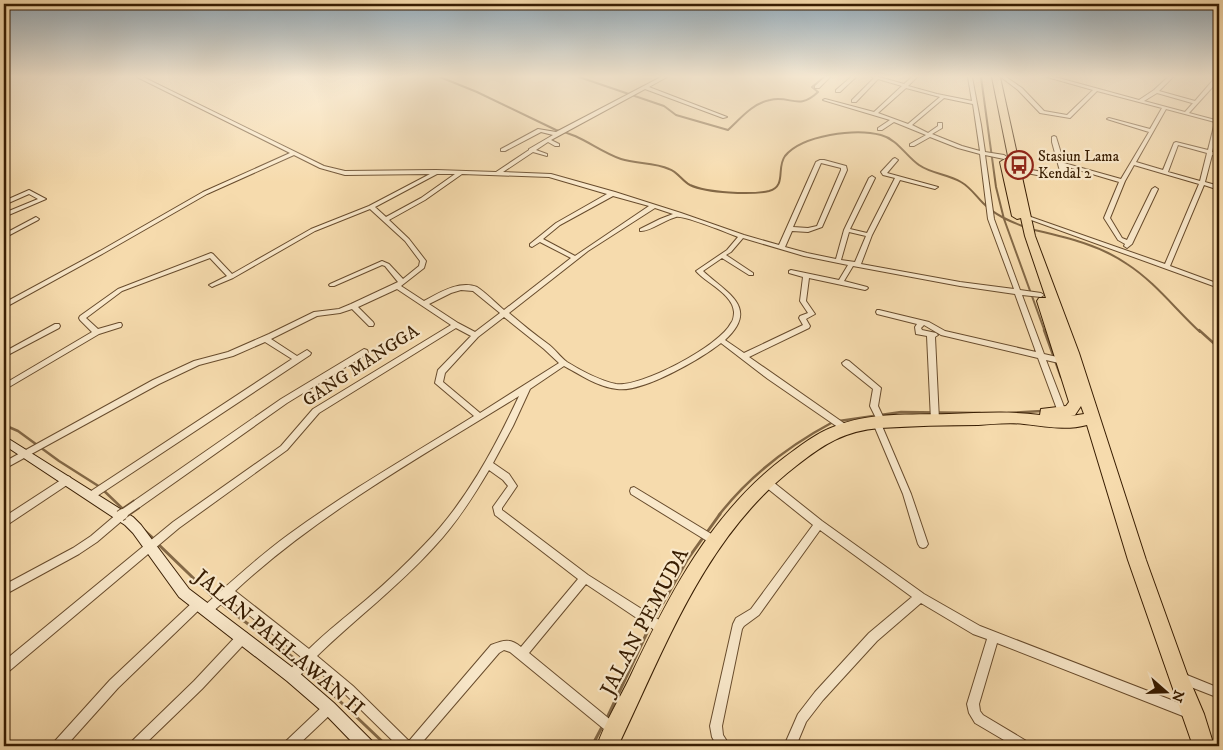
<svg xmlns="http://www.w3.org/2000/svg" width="1223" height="750" font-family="'IM FELL DW Pica',serif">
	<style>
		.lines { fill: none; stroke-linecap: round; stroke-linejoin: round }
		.stream-far2 { stroke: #836846; stroke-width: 2 }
		.stream-far1 { stroke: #836846; stroke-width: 2.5 }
		.stream { stroke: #836846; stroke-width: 3 }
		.street-casing { stroke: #684c2d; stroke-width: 2 }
		.secondary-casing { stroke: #381d02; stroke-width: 2 }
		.highway-casing { stroke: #381d02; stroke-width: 2 }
		.street { fill: #f9e8ca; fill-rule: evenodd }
		.secondary { fill: #f9e8ca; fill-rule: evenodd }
		.highway { fill: #f6dbad; fill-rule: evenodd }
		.street-bridge-far1-casing { stroke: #684c2d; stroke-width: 11; stroke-linecap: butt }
		.street-bridge-casing { stroke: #684c2d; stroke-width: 12; stroke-linecap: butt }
		.street-bridge-far1 { stroke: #f9e8ca; stroke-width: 8 }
		.street-bridge { stroke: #f9e8ca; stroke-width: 10 }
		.labels { text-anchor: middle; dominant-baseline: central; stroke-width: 4.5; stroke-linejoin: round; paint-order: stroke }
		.far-poi-label { font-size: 15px; fill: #381d02; stroke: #f9e8ca; text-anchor: start }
		.street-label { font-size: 18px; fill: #381d02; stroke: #f9e8ca }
		.near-street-label { font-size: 21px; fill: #381d02; stroke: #f9e8ca }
	</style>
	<rect width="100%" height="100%" fill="#f6dbad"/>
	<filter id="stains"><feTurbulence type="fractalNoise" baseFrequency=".004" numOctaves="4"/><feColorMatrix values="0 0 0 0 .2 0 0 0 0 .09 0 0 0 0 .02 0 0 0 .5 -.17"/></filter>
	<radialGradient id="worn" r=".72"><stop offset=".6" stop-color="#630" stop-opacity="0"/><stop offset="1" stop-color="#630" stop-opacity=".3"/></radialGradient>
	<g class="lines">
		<path class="stream-far2" d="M440,77L477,92L556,130C580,134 598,151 621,159C636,164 655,162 669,169C678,172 682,181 690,185C707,193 751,195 769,191C787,186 776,168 785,156C802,135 856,128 881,135C897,139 906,156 919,165C932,174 948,174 961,182C970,187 976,196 983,203C995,215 1009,221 1025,227
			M579,77L664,106L676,115L728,130C740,119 753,103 770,100C791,95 798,111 818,92L812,87L824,77
			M981,77L996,187L1004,219L1045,332
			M1030,229C1064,237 1098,244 1127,264C1155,282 1176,310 1200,332"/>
		<path class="stream-far1" d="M1044,330L1061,377
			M1199,330L1219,348
			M1008,413L1042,411
			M839,421L901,412L980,413
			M4,425L18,431L59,461L100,487L124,510
			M719,515C750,475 788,446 833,422"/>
		<path class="stream" d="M144,530L155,540
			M158,544L215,599
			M220,603L299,662
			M654,619L687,560L720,514
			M305,668L387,746
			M607,718L651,624
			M592,746L603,725"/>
		<defs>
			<path id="street" d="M137,77H143L324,166L345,171L436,170L496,172L529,150V149L553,135L541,132L505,151H501V149L538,129L556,132L661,77H667L649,87L727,117L723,118L645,89L551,140L559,144V146H555L548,142L536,150L547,154V156L533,152L503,172L551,174L615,192L681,213L744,235L779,245L816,162L820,160H824L846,166L847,170L822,227L808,232L792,231L785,247L807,253L836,259L844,230L869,178L872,176L875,178L850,229L867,233L895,178L883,175L881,172L893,159L895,158L898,160L887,173L938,187L935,189L900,180L872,235L861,264L960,282L1014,289L988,219L980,154L958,148L930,137L914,146H910V144L926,135L894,122L882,130H878V128L890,120L823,100L825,99L874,112L902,86L878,79L856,102H852V100L874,78L872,77H879L904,84L912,77H917L908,86L937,94L972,101L968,77H972L981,125L985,152L1004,155L1007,157L1004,159L985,155L994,219L1020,290L1041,293L1044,295L1041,297L1022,295L1044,354L1066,359L1067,361L1063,364L1046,360L1066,412L1065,414H1059L1058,412L1038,358L941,335L924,325L921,328L922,330L936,333L938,335L935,337L939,420L938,422H932L931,420L927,336L916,334L915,327L917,324L877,314L876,312L877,310H879L929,322L945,331L1036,352L1015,294L960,286L853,266L844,281L867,287L868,288L867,289L865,290L809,278L806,301L815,314L806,319L810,326L809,328L749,357L848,426L849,428L848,430H842L768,379L721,343C701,359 642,393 617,389C598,387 581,375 564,366L530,389L513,426L493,463L509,474L517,486L502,508V510L588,575L667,625L668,629L667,633L663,634L659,633L586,584L529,653L618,726L620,730L618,734L614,736L610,734L510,652L504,650L499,653L419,746H398L345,694L310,664L296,680L292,681L288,680L287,676L288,672L301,657L228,598L211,613L207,615L203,613L202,610L203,607C231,582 258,557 288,535C347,492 411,455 474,416L435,383L438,370L471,336L456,328L319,413L287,450L179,528L8,672L4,673V661L173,522L281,446L313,409L451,325L397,289L358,307L373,322L374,324L373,326H369L352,309L340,313L317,316L271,339L297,356L307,350L311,353L310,355L91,500L88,499L87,496L88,493L292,359L265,342L233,356L199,365L159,384L4,469V462L153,380L194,361L228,352L269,334L314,312L339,309L351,304L398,282L385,266L382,265L334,286H330L329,285L330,284L382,261L389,264L403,279L419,266L420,261L405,241L370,209L315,231L233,278L214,286L212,287L209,285L227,276L210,258L122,291L86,318L98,329L119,323H121L122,325L121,327L99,334L4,390V384L92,332L80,320L79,318L80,316L118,289L211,253L213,254L232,274L311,229L369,206L430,174L345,175L320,168L294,155L207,194L104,253L4,308V303L100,251L203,192L290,153ZM906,88L940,97L908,124L878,113ZM944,98L973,104L980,151L962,146L932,134L942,128V123H938V126L928,133L912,125ZM821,163L841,168V170L817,226L808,228L793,227ZM437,174H455L421,198L386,217L375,207ZM462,174L549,177L607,194L556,223L530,244V246L532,247L540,242L571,258L504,310C497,304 484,291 477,287C459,280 439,293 424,301L401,286L424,268L426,261L409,239L389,220L425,200ZM613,196L649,206L575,256L543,239L560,225ZM655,208L673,214L660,219L640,229V231C650,232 664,220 676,217C683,215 728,233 738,237L727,250L696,271C706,283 733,294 734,312C734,315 733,321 731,323C720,346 640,388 616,384C601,381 580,370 567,362C560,357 555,349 548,344C534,334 522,324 509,313L588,251ZM849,232L866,236L855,262L841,260ZM743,238L804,256L848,265L839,280L791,270L789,271V273L803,277L800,301L808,313L800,316L799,318L803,325L744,353L725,340C761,307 725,292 703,271L722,258L749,275H753V273L726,255L731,252ZM461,290L473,291L500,313L475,332L458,323L429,304L451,293ZM504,317L544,349L559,363L480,413L443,382L445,373L478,337ZM519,396C494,449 466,502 425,544C407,563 387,582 367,599C347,616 327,631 309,649L235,591C319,513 422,456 519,396ZM489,470L503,480L508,486L493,507L495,515L578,579L521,647C510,638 504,640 491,645L409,741L353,686L317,656C355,619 398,587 434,547C456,524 473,497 489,470Z
				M825,77H830L819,88H815V86Z
				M851,77H856L840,92H836V90Z
				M1001,77H1006L1022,88L1044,111L1067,115L1093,90L1047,77H1055L1139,100L1154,90L1168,77H1173L1159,91L1195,101L1214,79H1218V81L1189,113L1219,121L1212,152L1219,153V156L1212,155L1205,182L1219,186V190L1204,185L1170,266L1219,284V288L1023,217L1026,215L1028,216L1165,264L1199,184L1134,165L1125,181L1110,218L1122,238L1127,240L1152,189L1155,187L1158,189L1132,244L1127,248L1124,246L1125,244L1118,240L1104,218L1119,182L1065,166L1067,176L1058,179L1016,171L1013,169L1016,167L1058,175H1061L1052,142V137L1054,136L1056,137L1064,163L1121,179L1149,132L1107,119L1109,118L1150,129L1162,108L1097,91L1070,118L1040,113L1018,90ZM1157,93L1192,103H1193L1185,112L1144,101ZM1166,109L1215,122L1208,150L1176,142L1174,143L1163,170L1136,162ZM1178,145L1207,153L1200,181L1168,172Z
				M4,187H7L8,188L4,191Z
				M29,190L46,199L4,217V213L38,199L29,194L4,205V201Z
				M36,217L39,219L38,220L4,238V234Z
				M55,324H59L60,326L59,328L4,357V352Z
				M364,349L367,350L368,352L367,354L287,403L140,507L137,508L134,507L133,504L134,501L281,399Z
				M846,360L849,361L881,388L878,406L886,423L885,425L882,426L911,494L928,544L926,547L923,548L920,547L918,544L903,494L873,423L874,421L877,420L870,406L873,389L843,365L842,363Z
				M67,476L70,477L71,480L70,483L7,525L4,526V517Z
				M765,477L768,478L822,521L924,594L980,626L1192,708L1194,712L1192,716L1188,718L997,643L979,704L980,711L983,715L1028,742L1030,746H1014L975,723L969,713L967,704L987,639L973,634L921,603L877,641L823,700L806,722L796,746H784L798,714L815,692L869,633L912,597L820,530L759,615L744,626L742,629L722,726L723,735L730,746H717L712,737L710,726L733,624L736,618L751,609L813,525L762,484L761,481L762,478Z
				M634,487L718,538L720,541L718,544L715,545L712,544L631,494L630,491L631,488Z
				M121,512L124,513L126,516L124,519L97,542L79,554L4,595V585L73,548L91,536L118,513Z
				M198,599L202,601L203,604L202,607L118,688L66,746H52L54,742L110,680L194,601Z
				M243,632L247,633L248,637L247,641L202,689L143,746H129L131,742L194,681L239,633Z
				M1182,673L1219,688V698L1178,682L1177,678L1178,674Z
				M329,702L333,704L335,708L333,712L297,746H283L285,742L325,704Z"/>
			<path id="secondary" d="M4,436L133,517L141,525L189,589L297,671L334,703L372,741L375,746H356L324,713L287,681L179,597L133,533L125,525L4,445Z"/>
			<path id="highway" d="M992,77H1000L1035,236L1079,353L1146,560L1187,674L1204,714L1214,746H1193L1128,560L1087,425C1065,431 1045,426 1024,424C1009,422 993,424 978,425C946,425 913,426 880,428C844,431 824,444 796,466C705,536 666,646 618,746H597C605,722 620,698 631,675C670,593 711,513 785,457C800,446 815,434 833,427C868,412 911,415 949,414C979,413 1010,411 1040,415L1041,409L1066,406L1069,402L1037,301L1039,298H1046L1025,236L1021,218L1017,219L1012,216L1000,162L1005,159L1009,161ZM1081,406L1084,414L1071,416L1075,415Z"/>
		</defs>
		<use href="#street" class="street-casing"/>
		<use href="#secondary" class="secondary-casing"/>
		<use href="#highway" class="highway-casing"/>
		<use href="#street" class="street"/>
		<use href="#secondary" class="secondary"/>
		<use href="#highway" class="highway"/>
		<defs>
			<path id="street-bridge-far1" d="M121,515L137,504"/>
			<path id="street-bridge" d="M120,516L123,514"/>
		</defs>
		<use href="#street-bridge-far1" class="street-bridge-far1-casing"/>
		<use href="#street-bridge" class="street-bridge-casing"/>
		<use href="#street-bridge-far1" class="street-bridge-far1"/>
		<use href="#street-bridge" class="street-bridge"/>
	</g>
	<linearGradient id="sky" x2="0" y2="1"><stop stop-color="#93aab9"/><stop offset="0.42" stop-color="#fbefda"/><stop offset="1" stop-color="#fbefda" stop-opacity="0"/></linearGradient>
	<rect width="1223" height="182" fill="url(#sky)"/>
	<defs>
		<symbol id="bus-ring" viewBox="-11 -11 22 22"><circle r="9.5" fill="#f9e8ca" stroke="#8f2418" stroke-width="1.5"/><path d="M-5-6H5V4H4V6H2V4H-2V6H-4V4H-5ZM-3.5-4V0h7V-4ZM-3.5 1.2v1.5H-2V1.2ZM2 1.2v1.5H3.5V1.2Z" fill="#8f2418"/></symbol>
	</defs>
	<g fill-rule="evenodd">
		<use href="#bus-ring" x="1003" y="149" width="32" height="32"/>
	</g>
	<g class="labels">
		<g class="far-poi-label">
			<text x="1038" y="156">Stasiun Lama<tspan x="1038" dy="17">Kendal 2</tspan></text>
		</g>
		<g class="street-label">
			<text transform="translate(361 366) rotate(-33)">GANG MANGGA</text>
		</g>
		<g class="near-street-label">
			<text transform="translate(645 622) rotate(-62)">JALAN PEMUDA</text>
			<text transform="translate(279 643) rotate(40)">JALAN PAHLAWAN II</text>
		</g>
	</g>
	<rect width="1223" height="750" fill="none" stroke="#f6dbad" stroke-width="20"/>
	<rect x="5" y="5" width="1213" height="740" fill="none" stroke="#381d02" stroke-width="2.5"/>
	<rect x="10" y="10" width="1203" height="730" fill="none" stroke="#381d02"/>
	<g transform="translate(1166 692) rotate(110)" stroke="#f9e8ca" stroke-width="4" paint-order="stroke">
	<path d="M0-4L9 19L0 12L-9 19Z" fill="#381d02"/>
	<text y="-8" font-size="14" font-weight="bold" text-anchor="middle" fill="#381d02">N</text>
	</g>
	<rect width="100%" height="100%" filter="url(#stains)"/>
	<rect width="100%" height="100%" fill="url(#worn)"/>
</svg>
